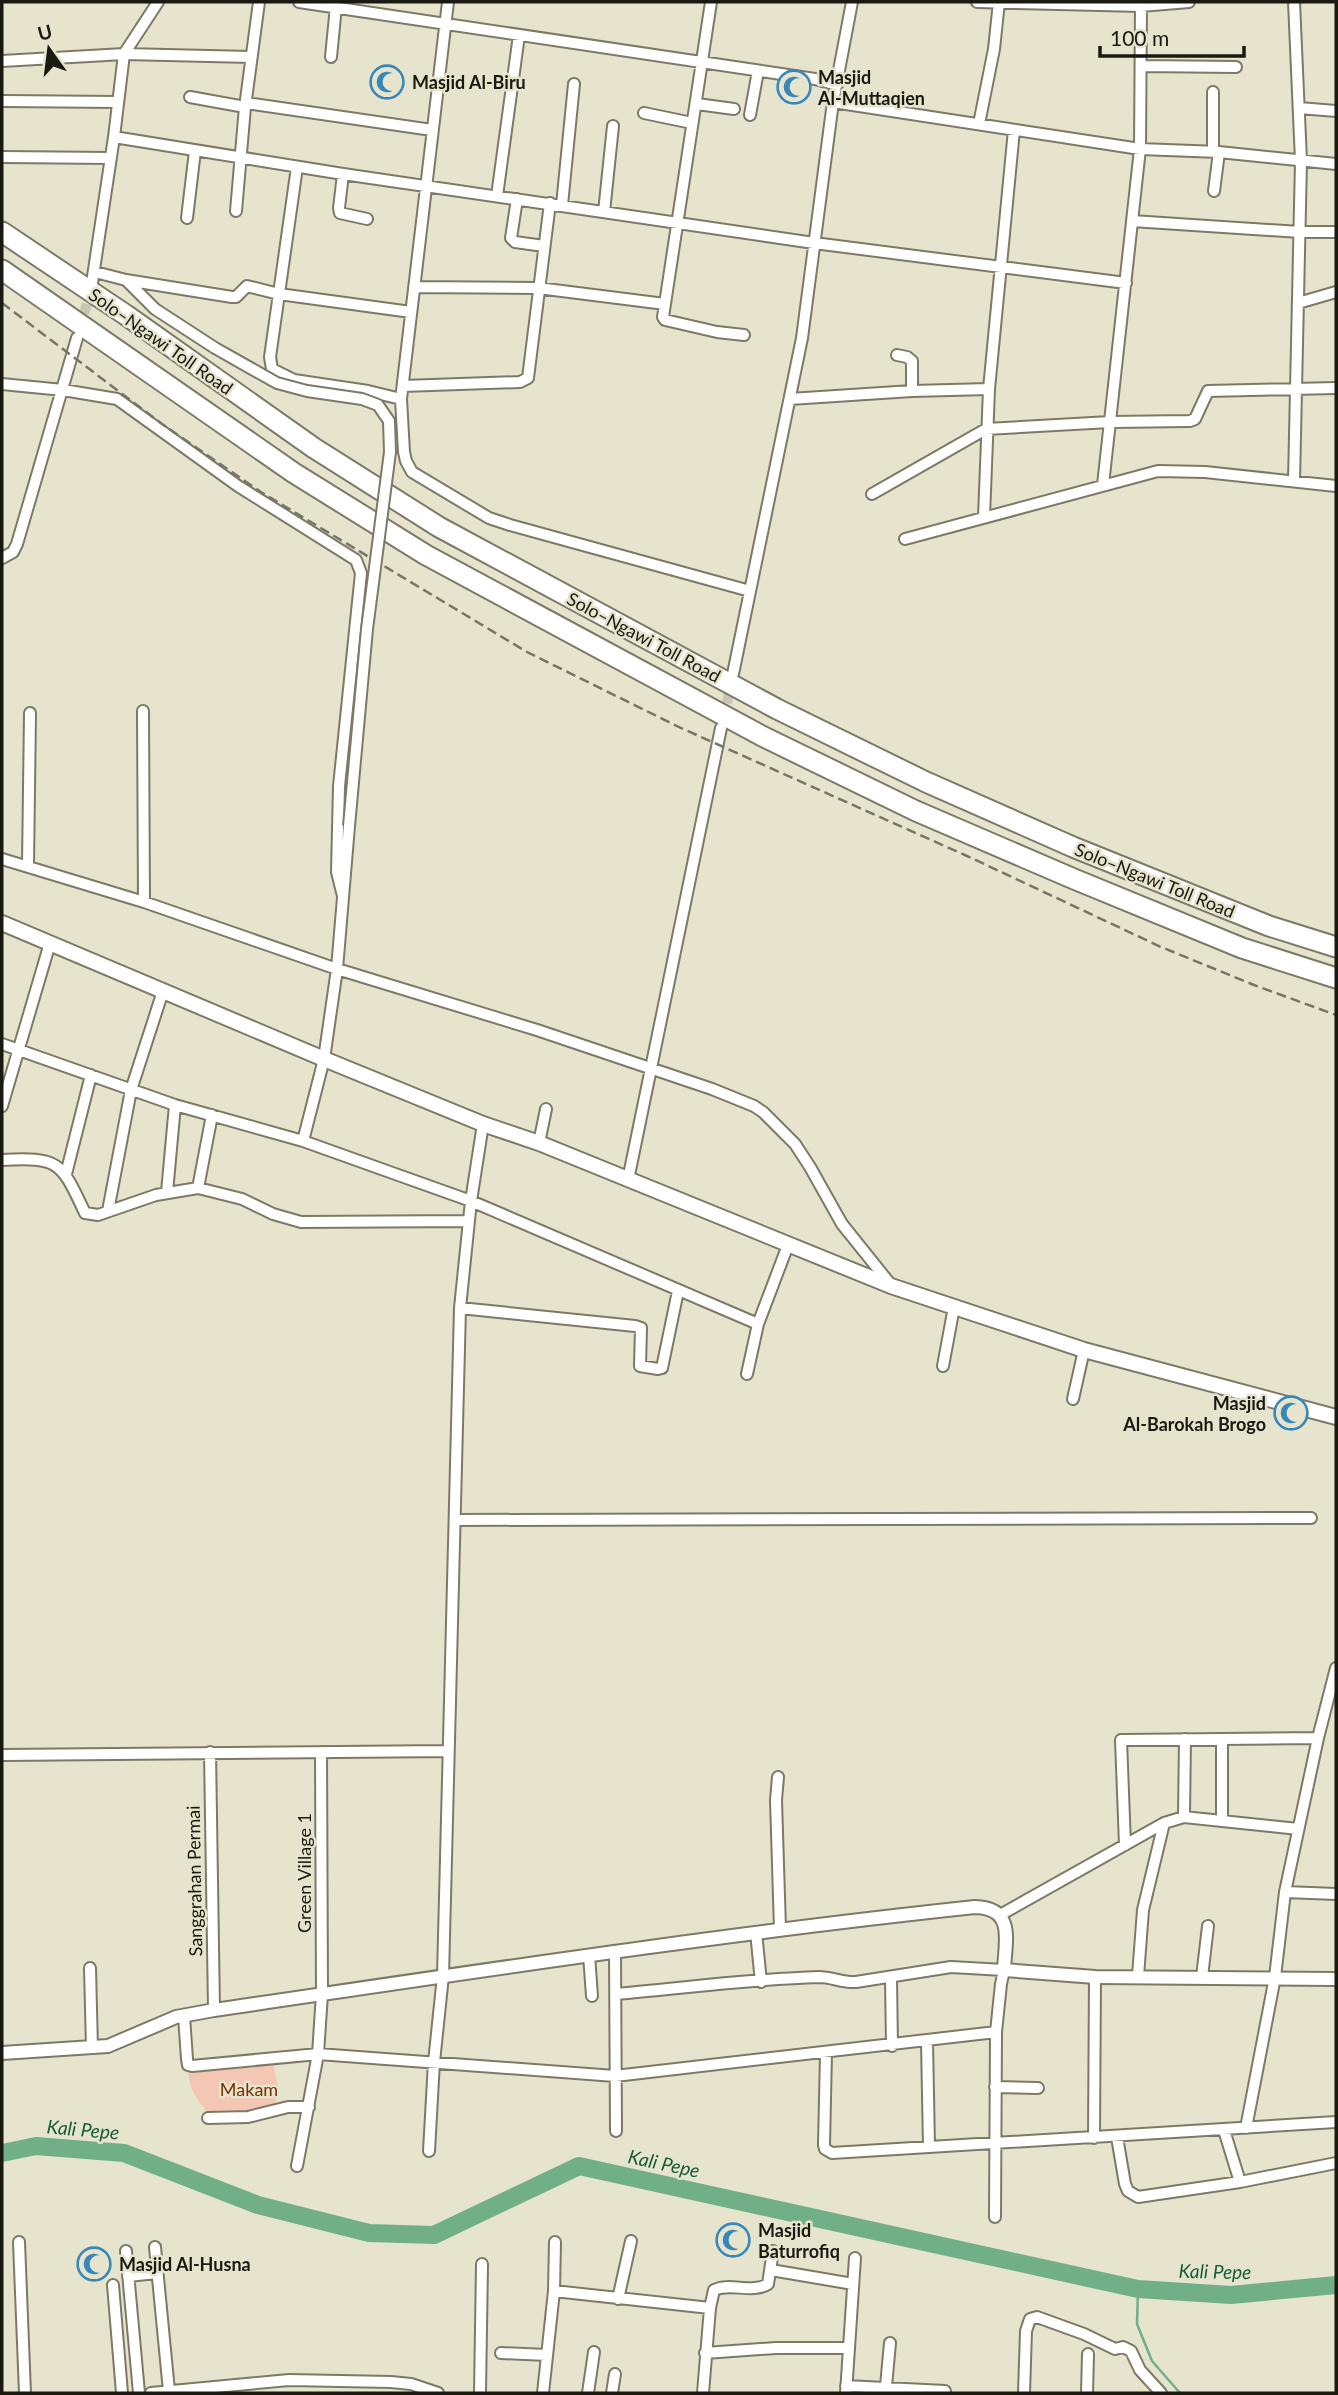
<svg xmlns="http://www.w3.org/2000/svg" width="1338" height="2395" font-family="Lato,sans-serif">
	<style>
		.green { fill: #f3c7b4 }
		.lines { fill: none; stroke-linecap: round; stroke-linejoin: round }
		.stream { stroke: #71af89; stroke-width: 2.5 }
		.river { stroke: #71af89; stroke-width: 18 }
		.minor-tunnel { stroke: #c8c5b2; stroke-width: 10; stroke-dasharray: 10 5; stroke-linecap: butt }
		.minor-casing { stroke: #7c7a66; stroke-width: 14 }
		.tertiary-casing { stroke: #7c7a66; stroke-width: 16 }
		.secondary-casing { stroke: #7c7a66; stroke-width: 18 }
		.motorway-casing { stroke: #7c7a66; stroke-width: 23 }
		.minor { stroke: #fff; stroke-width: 10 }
		.tertiary { stroke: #fff; stroke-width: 12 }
		.secondary { stroke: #fff; stroke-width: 14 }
		.motorway { stroke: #fff; stroke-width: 19 }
		.rail { stroke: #777567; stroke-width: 2.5; stroke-dasharray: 10 5; stroke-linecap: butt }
		.minor-bridge-casing { stroke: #7c7a66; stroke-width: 14; stroke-linecap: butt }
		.minor-bridge { stroke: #fff; stroke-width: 10 }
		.labels { text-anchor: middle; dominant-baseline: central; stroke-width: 5; stroke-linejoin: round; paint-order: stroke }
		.poi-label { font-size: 18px; font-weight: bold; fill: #191811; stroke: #e7e4ce; text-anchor: start }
		.street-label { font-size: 18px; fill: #191811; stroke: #e7e4ce }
		.park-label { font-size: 18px; fill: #7a3000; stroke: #e7e4ce }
		.water-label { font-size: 19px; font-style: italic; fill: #125c38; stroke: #e7e4ce }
	</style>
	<rect width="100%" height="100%" fill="#e7e4ce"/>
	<path class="green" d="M273,2063L278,2086L275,2107L264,2112L211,2115C198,2103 189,2089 188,2071Z"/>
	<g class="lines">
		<path class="stream" d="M1138,2289L1137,2324L1152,2361L1180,2393"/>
		<path class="river" d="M2,2153L36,2146L124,2153L258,2205L369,2233L434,2235L579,2166L1138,2289L1231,2295L1336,2285"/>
		<path class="minor-tunnel" d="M80,328L91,289
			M724,718L731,683"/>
		<defs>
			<path id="minor" d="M299,2L815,79L837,85
				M448,2L401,399L404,452L406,461L412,472L489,518L510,525L750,591
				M711,2L663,317L665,320L717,332L744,335
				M977,2L1141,6L1189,2
				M331,57L336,6
				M2,61L124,54L251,57
				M1141,66L1236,67
				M190,97L245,107
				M2,101L118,102
				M833,102L1140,149L1219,152L1336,164
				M246,103L432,130
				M697,104L734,109
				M1299,108L1336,111
				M644,113L692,123
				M750,115L758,71
				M979,124L994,49L999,2
				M114,137L343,174L814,243L1126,283
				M1213,152V92
				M2,157L111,158
				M297,167L270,357L272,369L294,380L368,391L401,399
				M343,174L339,208L340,213L367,219
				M1214,191L1219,152
				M497,196L519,35
				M517,199L511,238L515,242L544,246
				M562,205L574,84
				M236,211L245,107L259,2
				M604,212L613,126
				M187,218L195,151
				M1132,221L1300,232H1336
				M95,272L126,280L155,309L215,348
				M126,280L232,297H236L247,286L279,294L411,312
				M92,283L114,137L124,54L158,2
				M414,287L538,288L665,304
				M1298,303L1336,292
				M897,355L907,357L912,361V391
				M2,384L63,390L117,399L238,486L356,560L361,573L339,786L337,872L343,896
				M403,386L520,382L528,378L550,203
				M790,399L912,391L989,389
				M1294,481L1301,161L1294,2
				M1103,485L1140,149L1141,2
				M872,494L986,429L1110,422L1190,421L1195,419L1208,391L1336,388
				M984,517L989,389L1014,130
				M905,539L1158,471L1205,472L1336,486
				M2,558L13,552L17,544L77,338
				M733,674L802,338L833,102L852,2
				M143,711L144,902
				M2,859L144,902L337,969L537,1030L712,1089L754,1106L763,1112L795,1144L810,1167L842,1224L891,1285
				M28,865L30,713
				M2,1044L175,1105L303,1141L471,1201L758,1324
				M2,1106L50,943
				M303,1141L324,1059L337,969L349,826
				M539,1143L546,1109
				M2,1160C60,1157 61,1162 85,1213L98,1215L156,1195L198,1188L242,1199L273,1214L301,1222L469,1221
				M66,1174L91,1075
				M628,1180L721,728
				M198,1188L212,1115
				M167,1192L175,1105
				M108,1211L131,1090L163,991
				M460,1308L635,1326L641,1328L640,1366L658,1369L662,1368L678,1291
				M943,1366L954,1307
				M747,1374L758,1324L788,1245
				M1073,1399L1084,1350
				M456,1520L1311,1518
				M1222,1739V1821
				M210,1752L214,2010
				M2,1755L448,1751
				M778,1777L776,1800L780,1929
				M1184,1817L1298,1829
				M1125,1845L1121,1740L1318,1738
				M1285,1892L1336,1894
				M1000,1915L1164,1823L1184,1817L1185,1739
				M756,1932L761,1982
				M615,1951L616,2131
				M589,1955L592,1996
				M90,1968L92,2048
				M1138,1976L1143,1910L1164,1823
				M1202,1977L1208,1926
				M891,1978L892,2046
				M616,1994C684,1988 751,1979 819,1977C832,1977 843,1983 856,1982L951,1967L1004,1970L1001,1984L996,2032L995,2217
				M184,2016L187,2059L188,2065L192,2066L318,2054L615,2076L996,2032
				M927,2042L929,2147
				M826,2053L824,2145L825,2149L832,2153L1336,2122
				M995,2087L1038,2088
				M208,2118L248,2117L288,2107H309
				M1246,2128L1275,1977L1285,1892L1318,1738L1336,1668
				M1224,2130L1240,2182
				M1117,2137L1125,2184L1128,2191L1138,2197L1240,2182L1336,2163
				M1094,2138L1095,1977
				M429,2151L434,2062L443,1976L460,1308L471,1201L483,1124
				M297,2166L318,2054L322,1994L321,1752
				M19,2242L25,2393
				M155,2247L169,2391
				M126,2251L139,2393
				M771,2270L853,2284
				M128,2276L157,2273
				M113,2285L122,2393
				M554,2291L710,2308
				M618,2299L631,2241
				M501,2353L547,2355
				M705,2353L776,2348H849
				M846,2386L945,2391
				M886,2386L890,2343
				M151,2393L289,2380L391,2382L411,2384L438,2393
				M480,2393L482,2264
				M543,2393L554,2291L555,2242
				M588,2393L594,2352
				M612,2393L615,2374
				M703,2393L710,2308L714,2290C731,2282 752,2294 768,2284L773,2251
				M846,2393L855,2258
				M1024,2393L1026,2331L1030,2319L1037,2317L1084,2334L1115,2349L1123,2347L1131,2351L1140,2370L1161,2393
				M1087,2393L1088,2354"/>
			<path id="tertiary" d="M2,2053L108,2046L176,2017L214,2010C467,1973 720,1934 975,1907C1016,1908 1005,1942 1004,1970L1095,1977L1336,1979"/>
			<path id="secondary" d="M2,923L324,1059L483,1124L539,1143L891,1286L1084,1350L1336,1417"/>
			<path id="motorway" d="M2,232L126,315L314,448L439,527L777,709L926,782L1073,847L1269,926L1336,947
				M2,270L294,473L426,555L762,736L916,811L1074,879L1242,948L1336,978"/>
		</defs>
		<use href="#minor" class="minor-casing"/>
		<use href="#tertiary" class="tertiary-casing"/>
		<use href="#secondary" class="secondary-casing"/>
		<use href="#motorway" class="motorway-casing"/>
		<use href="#minor" class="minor"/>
		<use href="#tertiary" class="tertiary"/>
		<use href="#secondary" class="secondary"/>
		<use href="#motorway" class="motorway"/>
		<path class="rail" d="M2,303L162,424L261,492L527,652L681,728L967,856L1161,947L1254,985L1336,1015"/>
		<defs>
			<path id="minor-bridge" d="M215,348L277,383L307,391L362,399L378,405L389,421L390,452L367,629L349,826"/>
		</defs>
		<use href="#minor-bridge" class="minor-bridge-casing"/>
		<use href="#minor-bridge" class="minor-bridge"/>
	</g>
	<defs>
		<symbol id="mosque-ring" viewBox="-11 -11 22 22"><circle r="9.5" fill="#e7e4ce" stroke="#3887b9" stroke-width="1.5"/><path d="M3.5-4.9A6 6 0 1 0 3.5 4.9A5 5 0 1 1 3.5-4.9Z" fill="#3887b9"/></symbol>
	</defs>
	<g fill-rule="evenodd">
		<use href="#mosque-ring" x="368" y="63" width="38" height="38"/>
		<use href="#mosque-ring" x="775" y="68" width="38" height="38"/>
		<use href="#mosque-ring" x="1272" y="1394" width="38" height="38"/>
		<use href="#mosque-ring" x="714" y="2221" width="38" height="38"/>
		<use href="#mosque-ring" x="75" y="2245" width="38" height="38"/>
	</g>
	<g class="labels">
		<g class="poi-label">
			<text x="818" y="77">Masjid<tspan x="818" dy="21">Al-Muttaqien</tspan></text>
			<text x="412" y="82">Masjid Al-Biru</text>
			<text x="1266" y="1403" text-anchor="end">Masjid<tspan x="1266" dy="21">Al-Barokah Brogo</tspan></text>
			<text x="758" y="2230">Masjid<tspan x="758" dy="21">Baturrofiq</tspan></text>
			<text x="119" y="2264">Masjid Al-Husna</text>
		</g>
		<g class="street-label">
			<text transform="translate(161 341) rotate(35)">Solo–Ngawi Toll Road</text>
			<text transform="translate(644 637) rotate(28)">Solo–Ngawi Toll Road</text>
			<text transform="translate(1155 880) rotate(22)">Solo–Ngawi Toll Road</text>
			<text transform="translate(304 1873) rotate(-90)">Green Village 1</text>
			<text transform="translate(194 1881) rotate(-91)">Sanggrahan Permai</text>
		</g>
		<g class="park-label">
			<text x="249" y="2089">Makam</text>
		</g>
		<g class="water-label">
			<text transform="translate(83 2129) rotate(5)">Kali Pepe</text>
			<text transform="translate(664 2163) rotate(12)">Kali Pepe</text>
			<text transform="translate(1215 2271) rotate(1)">Kali Pepe</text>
		</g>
	</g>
	<rect width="1338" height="2395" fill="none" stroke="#191811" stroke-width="7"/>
	<g transform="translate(49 49) rotate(346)" stroke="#e7e4ce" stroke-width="5" paint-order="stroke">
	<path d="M0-5L12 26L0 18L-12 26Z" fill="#191811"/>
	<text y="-10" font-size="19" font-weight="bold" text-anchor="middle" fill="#191811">U</text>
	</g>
	<path d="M1100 46v10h144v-10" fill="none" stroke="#191811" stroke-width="3.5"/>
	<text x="1110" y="46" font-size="21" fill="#191811" stroke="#e7e4ce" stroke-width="5" paint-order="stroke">100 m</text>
</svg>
